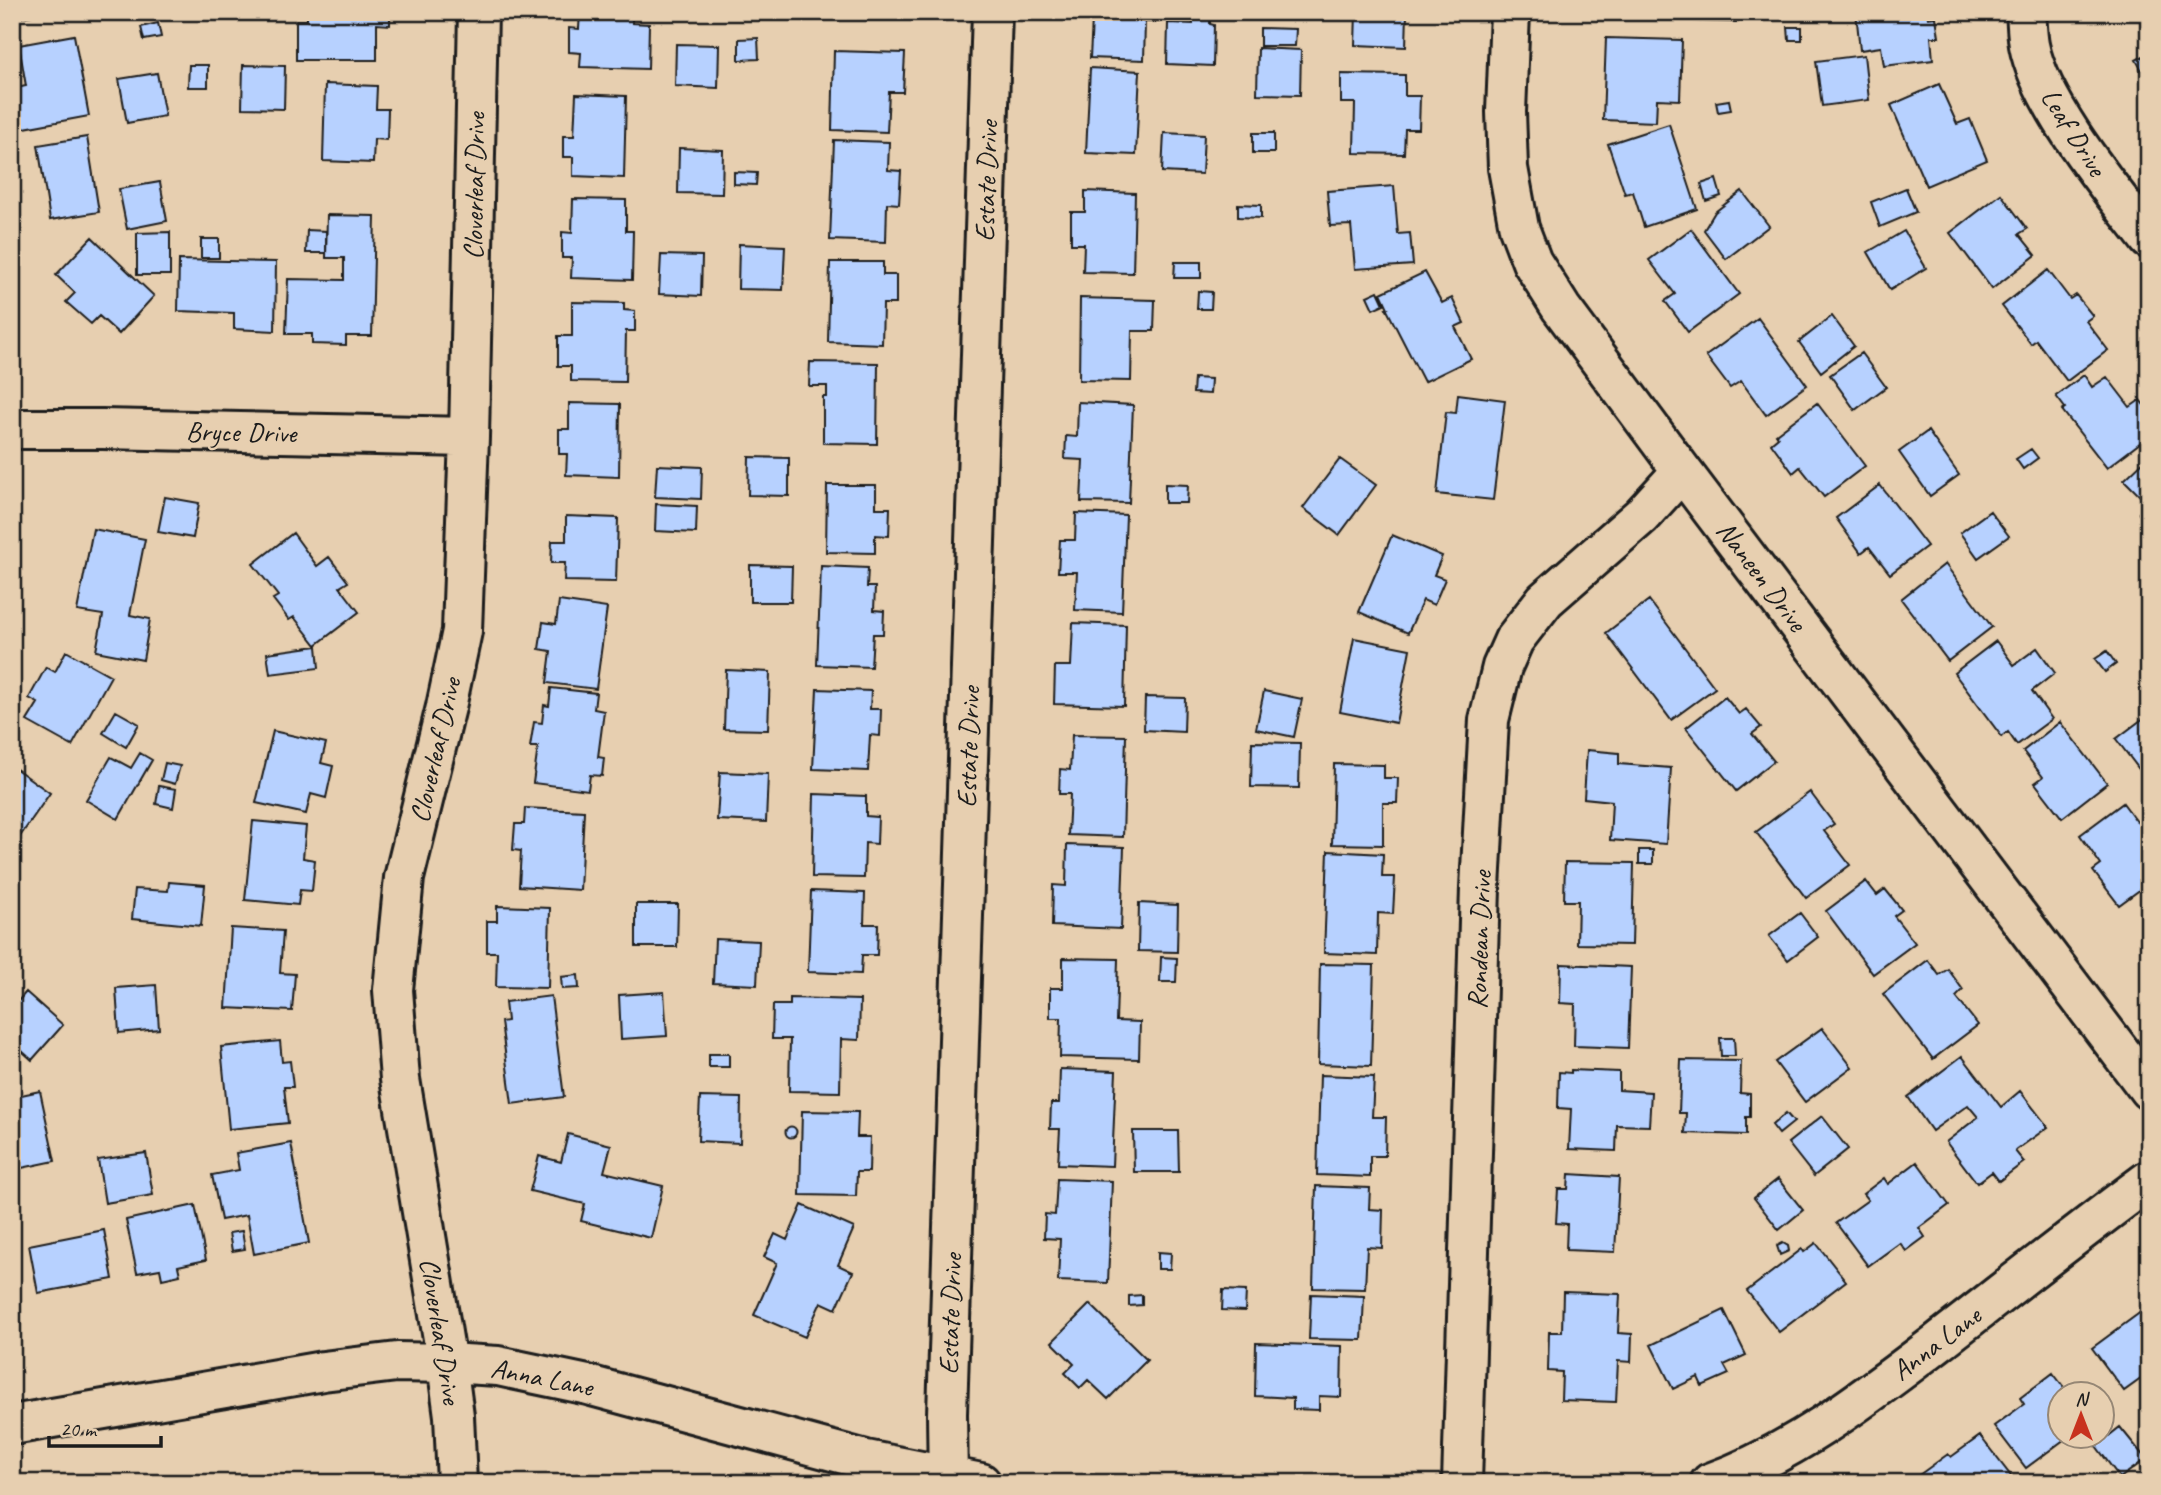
<svg xmlns="http://www.w3.org/2000/svg" width="2161" height="1495" font-family="Caveat,sans-serif">
	<style>
		.building { fill: #b7d1ff; stroke: #1c1c1c; stroke-width: 2 }
		.lines { fill: none; stroke-linecap: round; stroke-linejoin: round }
		.street-casing { stroke: #1c1c1c; stroke-width: 44 }
		.street { stroke: #e7cfb0; stroke-width: 38 }
		.labels { text-anchor: middle; dominant-baseline: central; stroke-width: 5; stroke-linejoin: round; paint-order: stroke }
		.street-label { font-size: 28px; fill: #1c1c1c; stroke: #e7cfb0 }
	</style>
	<rect width="100%" height="100%" fill="#e7cfb0"/>
	<filter id="ink" filterUnits="userSpaceOnUse"><feTurbulence type="fractalNoise" baseFrequency=".0143" numOctaves="2"/><feDisplacementMap in="SourceGraphic" scale="14" xChannelSelector="R" yChannelSelector="G"/><feConvolveMatrix kernelMatrix="1 2 1 2 8 2 1 2 1" color-interpolation-filters="sRGB"/></filter>
	<g filter="url(#ink)">
		<path class="building" d="M15,12H50L15,18Z
			M307,12H390V25L377,24V60H296V20H307Z
			M580,12H632V23L649,24L648,69L580,67L581,53L569,52V28L579,29Z
			M744,12H767V17H744Z
			M836,12H894L893,18L836,17Z
			M1080,12H1159V22H1145L1144,60L1090,58L1092,20H1080Z
			M1356,12H1407L1406,47L1355,45Z
			M1695,12H1736V22L1694,21Z
			M1856,12H1927L1928,18L1936,17L1939,37H1931L1933,60L1884,66L1881,47L1860,50Z
			M1193,18H1210V24L1214,25L1213,66L1167,64L1168,23L1193,24Z
			M158,23L161,37L144,40L141,27Z
			M1788,27H1802V40H1789Z
			M1260,28L1296,29L1295,46H1260Z
			M74,35L89,116L19,129L12,89L26,86L19,45Z
			M758,38L759,59L739,60V39Z
			M1606,38L1682,40L1680,100L1657,99L1656,122L1603,120Z
			M676,44L719,45L718,88L675,86Z
			M1258,48L1301,50L1300,95L1257,94Z
			M834,51L905,53L903,92H889L887,132L832,130Z
			M2149,53V83L2136,60Z
			M1864,55L1869,100L1822,106L1816,61Z
			M189,65H208V87H188Z
			M243,65L285,66L284,109L242,108Z
			M1090,68L1140,71L1136,155L1086,153Z
			M157,73L165,116L127,123L119,79Z
			M1341,74L1405,75V96H1420L1419,129H1405L1404,154L1354,153L1355,103H1341Z
			M325,84L377,86L376,109H388L387,140L374,139L373,163L323,161Z
			M1939,84L1957,124L1970,119L1987,160L1926,186L1891,105Z
			M576,94L626,96L624,178L573,176V157H563V136H574Z
			M1729,100L1731,110L1718,112L1716,102Z
			M1669,124L1697,209L1644,227L1633,192L1625,194L1608,144Z
			M1164,133L1204,135L1202,174L1162,172Z
			M1253,133H1274V153H1253Z
			M87,137L99,212L50,220L38,145Z
			M834,140L889,142L888,170L901,171L899,204L887,203L886,242L830,240Z
			M679,148L723,150L722,194L678,193Z
			M734,172L757,173L756,185L734,184Z
			M1716,179L1721,196L1706,201L1701,184Z
			M160,182L167,221L127,229L119,189Z
			M1394,186L1398,234L1410,233L1413,265L1355,269L1351,225L1330,226L1327,191Z
			M1906,188L1916,212L1880,227L1871,202Z
			M1085,191L1135,193L1133,273L1083,272L1084,244H1071V212H1085Z
			M1742,191L1769,226L1726,259L1704,230L1715,212Z
			M2001,194L2027,229L2019,234L2036,255L1992,289L1950,233Z
			M573,199L626,200V231H633L632,280L571,278L572,258H562V232L572,233Z
			M1238,204L1261,205V218L1238,217Z
			M327,215L375,216L372,336H346V345L312,344V334H286L288,279L344,280V258H326Z
			M1691,229L1739,294L1688,332L1665,301L1675,294L1649,260Z
			M307,230L326,231V253H306Z
			M1904,231L1926,268L1890,290L1868,252Z
			M170,232V275H137V233Z
			M92,237L154,296L119,334L99,316L91,324L66,302L75,293L56,275Z
			M201,239H219V258H201Z
			M739,244L785,246L783,290L738,289Z
			M661,255L702,256L701,296L659,294Z
			M179,260L276,262L275,331L234,329V313L178,311Z
			M830,262H883V275H896V304H883L882,344L828,342Z
			M1175,262H1201V278H1174Z
			M2048,270L2070,299L2076,295L2093,316L2086,321L2108,350L2067,381L2036,340L2031,344L2002,306Z
			M1425,272L1442,303L1452,298L1464,323L1455,327L1471,359L1424,382L1386,308H1388L1381,293Z
			M1198,291L1212,292L1211,309H1197Z
			M1378,291L1384,304L1373,309L1367,296Z
			M1080,298L1155,300L1154,331H1132L1131,381L1079,380Z
			M572,302L624,303V310L635,311V331H626L625,382L571,381V366H558V336H572Z
			M1832,316L1854,346L1821,372L1799,342Z
			M1758,318L1807,385L1766,415L1741,381L1730,388L1706,356Z
			M1861,353L1886,387L1855,410L1830,375Z
			M810,362L878,363L877,444L823,443V397H827V386H809Z
			M2084,375L2092,387L2107,377L2130,407L2140,400L2149,411V436L2107,468L2062,410L2065,408L2056,396Z
			M1194,378L1211,379L1210,394L1193,393Z
			M1458,394L1505,400L1493,500L1437,494L1446,412L1456,413Z
			M1078,402L1133,405L1129,503L1081,502L1083,460L1065,459L1066,436L1077,437Z
			M569,403L620,404L619,477L566,475L567,454H559V429H569Z
			M1817,403L1865,466L1824,497L1800,467L1793,473L1771,443L1778,437L1776,434Z
			M1928,431L1959,475L1930,496L1899,452Z
			M2031,449L2038,458L2023,469L2016,459Z
			M2149,456V523L2139,513L2148,504L2124,480Z
			M749,457L789,458V496L748,495Z
			M1340,459L1376,485L1339,535L1303,508Z
			M657,465L702,467L701,499L655,497Z
			M1165,484L1188,485L1187,503H1165Z
			M827,485H876V508H890L889,536L875,535V553L826,552Z
			M1880,485L1927,546L1890,574L1869,547L1861,553L1836,518Z
			M165,497L199,503L193,538L158,532Z
			M656,504L697,506L696,533L655,531Z
			M1990,511L2009,536L1978,558L1960,533Z
			M1076,513L1126,515L1122,612L1075,610L1077,572H1058L1060,540H1075Z
			M566,516L618,518L616,582L564,581L565,563H551L552,541H566Z
			M93,529L145,539L130,615L150,619L143,660L96,651L103,615L77,611Z
			M293,533L317,566L329,557L348,582L340,587L359,612L316,645L294,617L289,620L273,599L278,596L253,564Z
			M1392,535L1442,556L1434,575L1445,579L1434,605L1423,600L1408,633L1359,612Z
			M1945,564L1992,627L1948,661L1901,599Z
			M750,565L792,566L791,602H750Z
			M821,566L868,568L867,587H875L874,610L884,611L883,634H873L871,667L817,665Z
			M1649,600L1715,688L1671,720L1606,633Z
			M559,601L607,608L596,689L547,683L551,651L539,649L543,622L556,624Z
			M1073,623L1126,625L1124,706L1054,704L1055,666H1071Z
			M1354,638L1410,649L1396,723L1340,712Z
			M1996,641L2014,665L2037,648L2055,673L2032,691L2052,719L2017,745L2008,732L2002,737L1954,673Z
			M317,646L319,668L270,674L267,653Z
			M66,651L111,676L72,746L27,721L38,703L29,698L46,667L55,672Z
			M2107,651L2116,664L2105,672L2095,659Z
			M726,670L770,672L768,730L724,729Z
			M551,688L596,693L594,709L604,711L598,757L604,758L602,776L590,775L588,790L533,783L538,747H530L534,722L542,723L544,705L549,706Z
			M817,689L871,691L870,709H881L880,736L870,735L868,771L813,769Z
			M1264,691L1302,699L1294,737L1256,729Z
			M1145,697L1185,698L1184,732L1144,730Z
			M1725,697L1739,714L1746,709L1761,727L1752,734L1774,761L1736,791L1686,728Z
			M116,711L139,724L126,747L103,733Z
			M2149,714V774L2145,777L2116,739Z
			M2060,722L2107,783L2062,818L2035,783L2043,777L2023,751Z
			M273,731L326,743L321,763L333,766L326,798L311,794L306,814L256,803Z
			M1072,735L1126,736L1123,837L1068,835L1070,794H1059L1060,769L1070,770Z
			M1252,742L1300,743L1299,788L1251,787Z
			M1587,750L1619,753V764L1671,768L1666,844L1610,840L1612,801L1584,798Z
			M140,753L152,760L118,819L86,800L111,757L131,768Z
			M165,763L180,766L175,784L161,780Z
			M1334,764L1384,765V778H1398L1397,803H1383V845L1332,844Z
			M12,766L50,793L12,848Z
			M720,772L768,774L766,822L717,820Z
			M159,786L176,789L173,808L156,804Z
			M1810,792L1834,824L1824,831L1850,865L1806,898L1756,832Z
			M814,794L866,796V816L878,817L877,844L865,843L864,878L812,877Z
			M2123,803L2149,838V883L2119,905L2093,871L2101,865L2080,835Z
			M525,808L584,811L580,890L519,886L521,851L513,850L515,824H524Z
			M253,821L306,826L303,858L315,860L312,891L300,890L298,905L245,900Z
			M1067,845L1124,847L1121,929L1052,926L1053,885L1066,886Z
			M1639,850H1653V864H1639Z
			M1328,851L1383,854L1382,877H1395L1393,914L1378,913L1377,955L1324,953Z
			M1565,862L1634,863L1632,945L1577,944L1578,901H1564Z
			M1866,881L1877,895L1885,889L1902,910L1894,916L1915,943L1873,974L1826,911Z
			M169,882L205,885L201,926L132,919L135,889L168,891Z
			M811,891L865,893L864,924H878L877,955H862L861,974L808,972Z
			M1139,903L1178,905L1177,952L1138,951Z
			M636,904H678L677,947H636Z
			M497,906L550,908L548,988L496,987L497,952H487V921H497Z
			M1800,913L1818,937L1788,960L1769,936Z
			M231,928L283,931L280,973L295,974L292,1011L226,1008Z
			M715,939L759,941L757,985L713,983Z
			M1161,957L1177,958L1176,982H1160Z
			M1063,958L1118,959L1116,1021L1140,1022L1139,1059L1060,1057L1061,1018H1050V988H1063Z
			M1928,960L1939,975L1948,969L1963,990L1956,997L1978,1025L1933,1059L1883,994Z
			M1320,964L1374,965L1371,1066L1318,1064Z
			M1561,964L1631,967L1628,1048L1574,1046L1575,1004L1560,1003Z
			M578,975L579,988L562,989L561,977Z
			M156,985L159,1029L119,1033L116,988Z
			M26,992L63,1025L32,1060L12,1042V1008Z
			M664,992L667,1036L621,1039L619,995Z
			M551,996L564,1097L512,1104L501,1022L507,1021L505,1002Z
			M790,998L860,1000L859,1040L841,1039L840,1092L789,1091L790,1039H772L773,1005H790Z
			M1822,1028L1852,1067L1805,1102L1775,1062Z
			M1720,1038H1734L1735,1056H1721Z
			M280,1041L282,1062L290,1061L293,1087H284L288,1123L229,1129L221,1047Z
			M709,1054H729V1067H709Z
			M1962,1056L2001,1107L2020,1091L2048,1127L2015,1151L2024,1162L1999,1181L1992,1172L1977,1183L1946,1142L1978,1117L1968,1105L1932,1131L1908,1097Z
			M1681,1060L1741,1061L1740,1093L1750,1094V1117H1746V1135L1685,1133L1686,1113H1679Z
			M1060,1069L1116,1071L1112,1166L1058,1164L1060,1129H1050L1051,1103H1059Z
			M1571,1070L1619,1072V1090L1651,1092L1649,1126L1617,1125L1616,1151L1569,1149L1571,1109L1558,1108L1559,1072L1571,1073Z
			M1320,1075L1374,1077L1372,1117H1386L1385,1156H1370V1177L1317,1175Z
			M40,1091L55,1161L12,1170V1097Z
			M700,1097L741,1098L740,1143L698,1141Z
			M802,1111L858,1112L857,1137H870L869,1172H857L856,1196L800,1195Z
			M1786,1113L1794,1122L1779,1134L1772,1125Z
			M1822,1116L1848,1149L1814,1176L1788,1143Z
			M785.5 1132a5.5 5.5 0 1 1 11 0a5.5 5.5 0 1 1-11 0Z
			M1133,1131H1178L1179,1172H1134Z
			M568,1134L611,1145L604,1172L663,1186L651,1238L581,1221L585,1204L530,1191L539,1156L561,1162Z
			M291,1143L309,1243L254,1254L247,1215L221,1220L212,1175L239,1170L236,1153Z
			M146,1153L153,1195L105,1203L98,1160Z
			M1917,1162L1949,1205L1919,1228L1925,1237L1906,1251L1900,1243L1868,1266L1836,1223L1868,1200L1863,1194L1884,1178L1888,1184Z
			M1569,1174L1619,1177L1615,1252L1566,1250L1567,1224L1556,1223L1558,1189H1568Z
			M1057,1179L1112,1181L1108,1283L1058,1281L1060,1239L1044,1238L1045,1214L1055,1215Z
			M1778,1179L1803,1210L1779,1230L1754,1198Z
			M1316,1186L1370,1188L1369,1209L1383,1210L1382,1248L1367,1247L1365,1289L1313,1288Z
			M195,1205L206,1260L178,1266L180,1275L162,1279L160,1269L137,1273L126,1220Z
			M802,1205L854,1228L838,1265L853,1272L836,1309L821,1302L805,1337L754,1315L777,1263L764,1257L775,1234L787,1240Z
			M104,1230L113,1279L38,1293L29,1245Z
			M242,1231L245,1249L232,1251L229,1233Z
			M1783,1243L1788,1246L1789,1251L1780,1255L1777,1246Z
			M1816,1243L1846,1281L1779,1332L1747,1291L1802,1249L1804,1252Z
			M1158,1252L1171,1253L1170,1269H1158Z
			M1223,1290L1246,1291L1245,1311L1222,1310Z
			M1563,1292L1620,1294L1618,1333L1632,1334L1631,1362L1618,1361L1616,1402L1561,1400L1562,1372L1548,1371L1549,1332H1562Z
			M1311,1294L1364,1296L1362,1340L1309,1339Z
			M1142,1295V1305L1129,1306V1296Z
			M1090,1304L1147,1360L1108,1399L1088,1380L1080,1388L1065,1373L1074,1364L1052,1342Z
			M2149,1306V1373L2124,1391L2092,1348Z
			M1724,1310L1746,1355L1724,1365L1729,1374L1702,1386L1698,1377L1673,1389L1651,1345Z
			M1256,1343L1342,1346L1341,1397L1319,1396V1410L1293,1409V1398L1255,1396Z
			M2053,1373L2069,1394H2060V1436H2069L2026,1468L1994,1426L2024,1404L2020,1398Z
			M2120,1427L2146,1459L2120,1478L2096,1446Z
			M1980,1436L2014,1480L2011,1483H1918L1915,1478L1948,1454L1951,1457Z"/>
		<g class="lines">
			<defs>
				<path id="street" d="M1510,12L1506,112L1508,168L1519,228L1532,262L1561,308L1682,471L2149,1090
					M2026,12C2027,23 2027,34 2029,45C2040,104 2112,191 2149,239
					M12,429H102L469,437
					M12,1425L323,1371L397,1362L447,1363L498,1366L588,1385L866,1460L981,1483
					M457,1483L454,1416L447,1363L400,1079L393,990L404,878L446,707L462,631L469,437L478,12
					M948,1483L947,1414L992,12
					M1462,1483L1480,888L1489,720L1502,667L1514,640L1545,600L1641,516L1682,471
					M1710,1483C1794,1453 1866,1397 1937,1343C2007,1289 2077,1233 2149,1180"/>
			</defs>
			<use href="#street" class="street-casing"/>
			<use href="#street" class="street"/>
		</g>
	</g>
	<g class="labels">
		<g class="street-label">
			<text transform="translate(2074 132) rotate(58)">Leaf Drive</text>
			<text transform="translate(986 181) rotate(-88)">Estate Drive</text>
			<text transform="translate(474 186) rotate(-89)">Cloverleaf Drive</text>
			<text transform="translate(241 432) rotate(1)">Bryce Drive</text>
			<text transform="translate(1762 576) rotate(53)">Naneen Drive</text>
			<text transform="translate(968 747) rotate(-88)">Estate Drive</text>
			<text transform="translate(435 750) rotate(-77)">Cloverleaf Drive</text>
			<text transform="translate(1479 940) rotate(-88)">Rondean Drive</text>
			<text transform="translate(950 1314) rotate(-88)">Estate Drive</text>
			<text transform="translate(441 1331) rotate(81)">Cloverleaf Drive</text>
			<text transform="translate(1936 1343) rotate(-37)">Anna Lane</text>
			<text transform="translate(542 1377) rotate(11)">Anna Lane</text>
		</g>
	</g>
	<rect width="2161" height="1495" fill="none" stroke="#e7cfb0" stroke-width="42"/>
	<rect x="21" y="21" width="2119" height="1453" fill="none" stroke="#1c1c1c" stroke-width="2.5" filter="url(#ink)"/>
	<g transform="translate(2081 1415)"><circle r="33" fill="#e7cfb0" stroke="#968775" stroke-width="2"/>
	<path d="M0-5L12 26L0 18L-12 26Z" fill="#c8321e"/>
	<text y="-10" font-size="19" font-weight="bold" text-anchor="middle" fill="#1c1c1c">N</text>
	</g>
	<path d="M49 1436v10h112v-10" fill="none" stroke="#1c1c1c" stroke-width="3.5"/>
	<text x="60" y="1436" font-size="21" fill="#1c1c1c" stroke="#e7cfb0" stroke-width="5" paint-order="stroke">20 m</text>
</svg>
